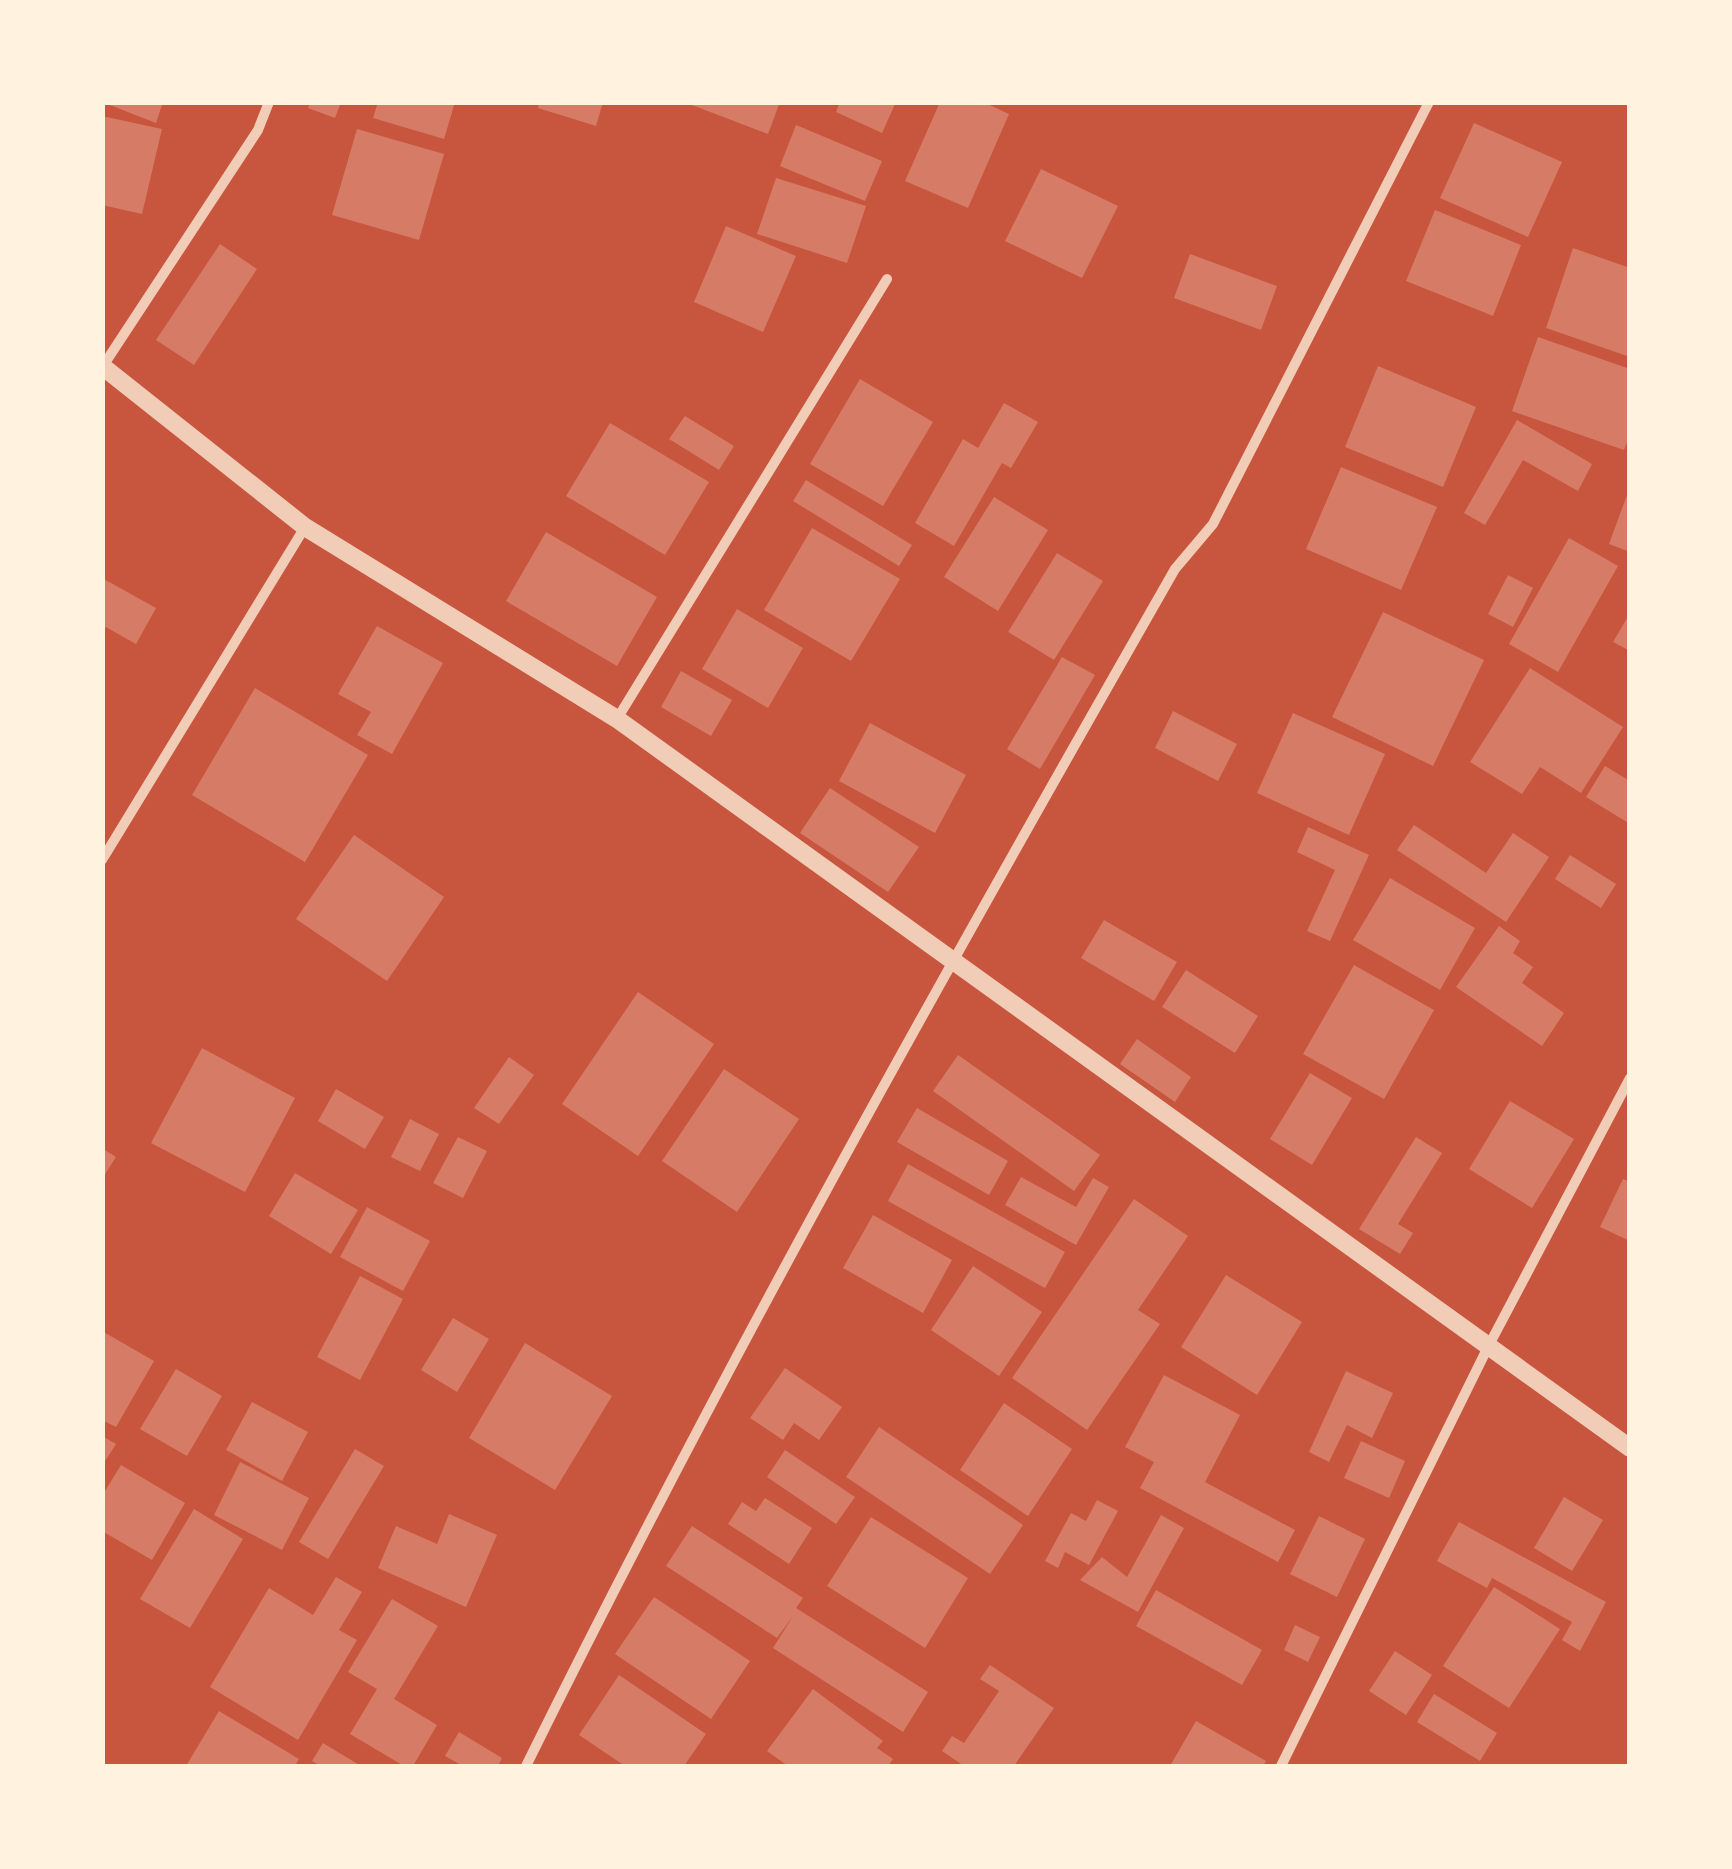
<svg xmlns="http://www.w3.org/2000/svg" width="1732" height="1869" font-family="'Space Grotesk',sans-serif">
	<style>
		.building { fill: #d67c66 }
		.lines { fill: none; stroke-linecap: round; stroke-linejoin: round }
		.minor { stroke: #f1ccb7; stroke-width: 10 }
		.tertiary { stroke: #f1ccb7; stroke-width: 18 }
	</style>
	<rect width="100%" height="100%" fill="#c8553d"/>
	<path class="building" d="M102,102H163L156,123Z
		M310,102H341L335,118L308,108Z
		M378,102H455L444,139L373,118Z
		M539,102H603L596,126L538,108Z
		M684,102H780L768,134Z
		M840,102H896L882,133L836,112Z
		M940,102H983L1009,114L968,208L905,181Z
		M102,116L162,129L142,214L102,205Z
		M1474,123L1562,162L1528,237L1440,198Z
		M796,125L882,161L865,201L780,166Z
		M357,129L444,154L419,240L332,215Z
		M1041,169L1118,206L1082,278L1005,241Z
		M776,178L866,206L847,263L757,234Z
		M1435,210L1521,245L1493,316L1406,281Z
		M726,226L796,256L763,332L694,302Z
		M220,244L257,269L194,365L156,340Z
		M1573,248L1630,268V357L1546,328Z
		M1190,254L1277,286L1261,330L1174,298Z
		M1538,337L1630,369V435L1624,450L1512,411Z
		M1378,366L1476,407L1443,487L1345,447Z
		M860,379L933,422L883,506L810,464Z
		M1004,403L1038,422L1011,468L1002,463L954,546L915,523L963,439L978,448Z
		M685,416L734,446L719,470L669,439Z
		M1517,420L1592,464L1578,491L1523,460L1485,525L1464,513Z
		M610,423L709,482L665,555L566,496Z
		M1341,467L1437,507L1401,590L1306,549Z
		M806,480L912,545L899,566L793,501Z
		M1630,487V552L1609,544Z
		M994,497L1048,530L998,611L944,577Z
		M812,528L900,579L851,661L764,610Z
		M546,532L657,597L617,666L506,601Z
		M1569,538L1618,566L1558,672L1509,644Z
		M1057,553L1103,581L1054,660L1008,632Z
		M1508,575L1533,588L1513,627L1488,614Z
		M102,578L156,608L136,644L102,625Z
		M737,609L803,648L768,708L702,669Z
		M1383,612L1484,660L1433,766L1332,717Z
		M1630,613V651L1613,642Z
		M377,626L443,663L392,754L357,735L371,712L338,694Z
		M1062,657L1095,675L1040,769L1007,749Z
		M1530,668L1623,727L1581,793L1540,767L1522,794L1470,762Z
		M681,671L732,700L711,736L661,707Z
		M255,688L368,755L305,862L192,795Z
		M1173,711L1237,744L1218,781L1155,748Z
		M1293,713L1385,754L1349,835L1257,793Z
		M870,723L966,775L935,833L839,781Z
		M1605,766L1630,781V824L1586,797Z
		M830,788L919,847L888,892L800,833Z
		M1414,825L1486,873L1513,833L1549,857L1506,922L1397,850Z
		M1308,827L1369,855L1330,941L1307,931L1335,870L1297,852Z
		M354,835L444,897L387,981L296,919Z
		M1570,855L1616,884L1601,908L1555,879Z
		M1390,878L1475,928L1440,990L1353,940Z
		M1104,920L1177,962L1154,1001L1081,958Z
		M1499,926L1520,941L1513,953L1533,967L1522,983L1564,1013L1542,1046L1456,987Z
		M1354,965L1434,1010L1384,1099L1303,1054Z
		M1186,970L1258,1016L1235,1053L1162,1007Z
		M638,992L714,1044L638,1156L562,1104Z
		M1137,1039L1191,1077L1175,1102L1120,1064Z
		M202,1048L295,1098L245,1192L151,1143Z
		M958,1055L1100,1155L1074,1191L933,1091Z
		M509,1057L534,1075L499,1124L474,1108Z
		M724,1069L799,1119L737,1212L662,1161Z
		M1310,1073L1352,1098L1312,1165L1270,1139Z
		M336,1089L384,1117L365,1149L318,1121Z
		M1510,1101L1574,1139L1532,1208L1469,1169Z
		M917,1108L1008,1161L989,1195L897,1142Z
		M410,1119L439,1134L420,1171L391,1157Z
		M458,1137L487,1151L463,1198L433,1183Z
		M1416,1137L1442,1153L1398,1224L1413,1233L1400,1254L1359,1229Z
		M102,1148L116,1157L102,1179Z
		M908,1164L1065,1252L1045,1288L888,1201Z
		M295,1173L358,1210L331,1254L269,1216Z
		M1021,1177L1076,1207L1093,1178L1109,1187L1076,1245L1005,1205Z
		M1623,1179L1630,1182V1241L1600,1227Z
		M1134,1199L1188,1236L1138,1310L1160,1324L1087,1430L1012,1378Z
		M367,1207L430,1241L403,1291L340,1257Z
		M873,1215L952,1260L923,1313L843,1268Z
		M973,1266L1042,1312L999,1376L931,1330Z
		M1226,1275L1302,1322L1257,1395L1181,1347Z
		M360,1276L403,1299L360,1380L317,1357Z
		M453,1318L489,1339L457,1392L421,1370Z
		M102,1331L154,1361L116,1427L102,1420Z
		M525,1343L612,1396L555,1490L469,1438Z
		M785,1368L842,1407L819,1440L794,1423L783,1440L750,1418Z
		M176,1369L222,1396L187,1456L140,1429Z
		M1346,1371L1393,1393L1372,1438L1347,1425L1329,1462L1309,1452Z
		M1164,1375L1240,1415L1205,1482L1295,1530L1278,1562L1140,1488L1154,1462L1125,1447Z
		M252,1402L308,1432L282,1481L226,1450Z
		M1004,1403L1072,1449L1028,1516L960,1470Z
		M879,1427L1023,1525L990,1574L846,1477Z
		M102,1436L116,1444L102,1466Z
		M1361,1441L1405,1461L1389,1498L1344,1478Z
		M355,1449L384,1466L328,1559L299,1542Z
		M785,1450L855,1497L836,1524L767,1477Z
		M240,1462L309,1498L282,1550L214,1515Z
		M121,1465L185,1503L152,1560L102,1531V1496Z
		M1564,1497L1603,1520L1572,1571L1534,1548Z
		M765,1498L812,1528L789,1564L728,1524L742,1502L756,1511Z
		M1097,1500L1118,1511L1089,1565L1065,1552L1058,1568L1045,1561L1071,1513L1086,1521Z
		M194,1509L243,1539L190,1628L140,1599Z
		M449,1514L497,1535L466,1607L378,1568L396,1526L437,1544Z
		M1161,1515L1184,1528L1138,1612L1080,1580L1102,1557L1127,1577Z
		M1319,1516L1365,1539L1337,1597L1290,1574Z
		M871,1517L968,1578L925,1648L827,1586Z
		M1459,1522L1606,1602L1580,1651L1562,1640L1572,1622L1492,1578L1487,1588L1437,1561Z
		M692,1526L803,1598L796,1608L928,1692L903,1732L773,1648L793,1616L777,1638L666,1566Z
		M336,1577L362,1592L339,1630L357,1640L298,1740L210,1687L269,1588L313,1615Z
		M1494,1587L1560,1629L1509,1708L1443,1666Z
		M1156,1590L1262,1650L1242,1685L1136,1626Z
		M654,1597L750,1661L711,1719L615,1654Z
		M392,1599L438,1626L394,1699L437,1725L413,1766H404L350,1734L377,1689L348,1672Z
		M1295,1625L1320,1637L1308,1662L1284,1650Z
		M1395,1651L1432,1675L1406,1715L1369,1691Z
		M990,1665L1054,1708L1014,1766H964L942,1751L952,1736L964,1743L999,1691L980,1679Z
		M619,1675L706,1734L684,1766H625L579,1735Z
		M813,1689L883,1741L877,1748L893,1759L888,1766H788L767,1751Z
		M1434,1694L1497,1733L1480,1761L1417,1722Z
		M219,1711L299,1759L295,1766H186Z
		M1196,1721L1266,1761L1263,1766H1170Z
		M459,1732L502,1758L498,1766H463L445,1756Z
		M323,1743L361,1766H321L312,1761Z"/>
	<g class="lines">
		<path class="minor" d="M103,366L258,130L269,102
			M617,719L887,279
			M102,860L305,527
			M526,1766C727,1359 950,963 1175,569L1213,524L1429,102
			M1281,1766L1488,1347L1630,1078"/>
		<path class="tertiary" d="M102,366L305,527L617,719L1630,1448"/>
	</g>
	<rect width="1732" height="1869" fill="none" stroke="#fff3e0" stroke-width="210"/>
</svg>
